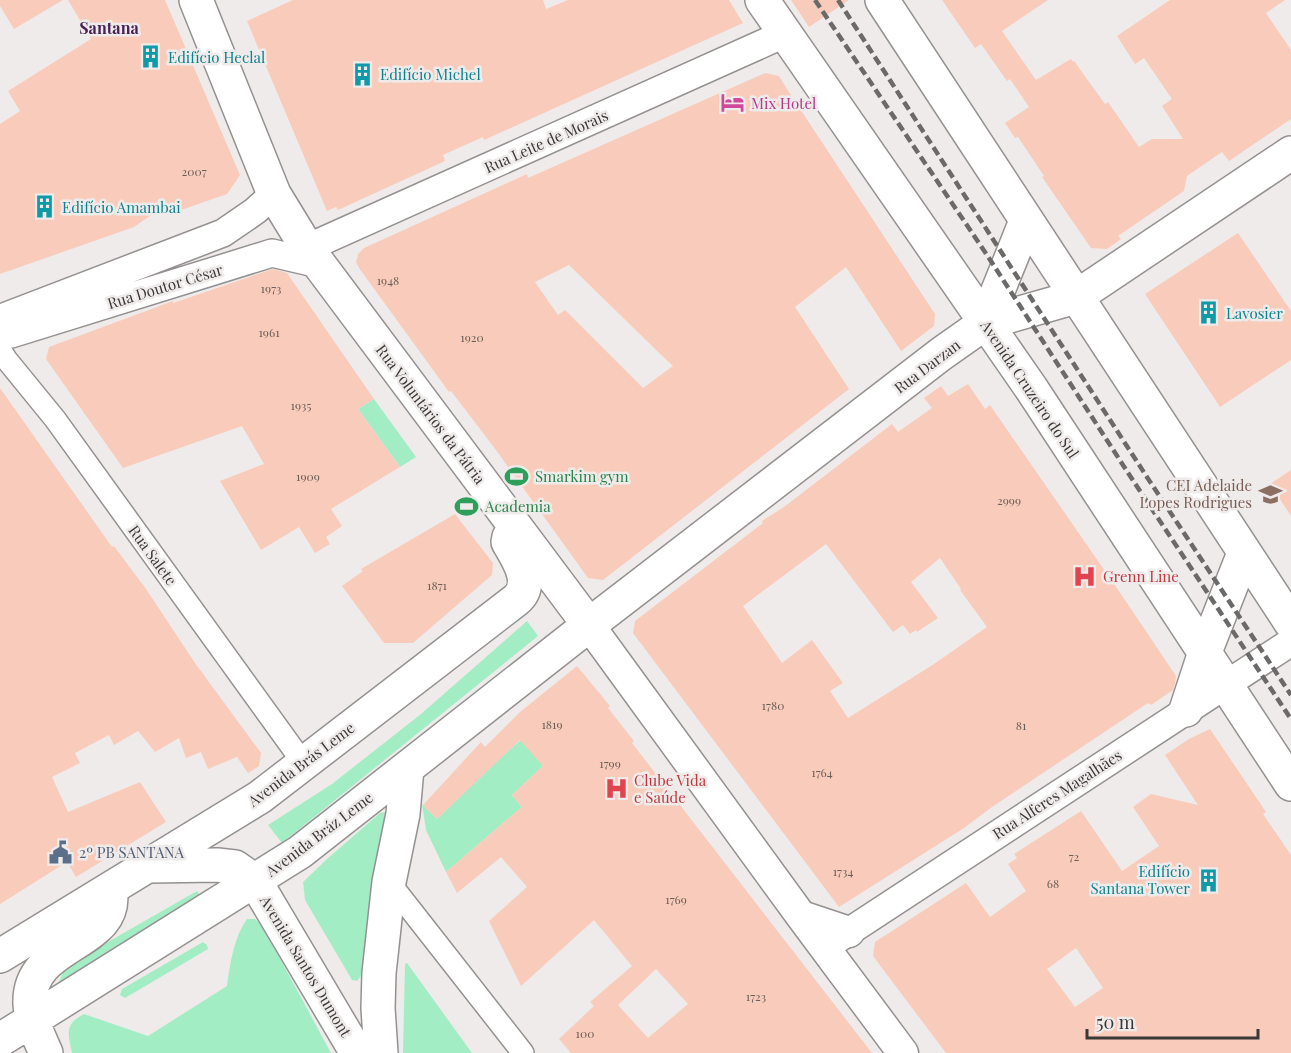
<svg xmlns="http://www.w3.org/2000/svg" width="1291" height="1053" font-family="'Playfair Display',serif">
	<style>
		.green { fill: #a3edc5 }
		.building { fill: #f9cbba; fill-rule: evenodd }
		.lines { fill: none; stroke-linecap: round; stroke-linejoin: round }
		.minor-casing { stroke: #959190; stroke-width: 24 }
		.tertiary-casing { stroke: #959190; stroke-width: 30 }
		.secondary-casing { stroke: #959190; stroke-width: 33 }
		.primary-casing { stroke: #959190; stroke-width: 36 }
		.minor { stroke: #fff; stroke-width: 21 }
		.tertiary { stroke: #fff; stroke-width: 27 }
		.secondary { stroke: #fff; stroke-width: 30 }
		.primary { stroke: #fff; stroke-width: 33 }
		.rail { stroke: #6b6a69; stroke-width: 4.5; stroke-dasharray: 9 4.5; stroke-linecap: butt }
		.labels { text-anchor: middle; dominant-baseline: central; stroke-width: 5; stroke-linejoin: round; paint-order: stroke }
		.number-label { font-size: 12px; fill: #6a5e58 }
		.culture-label { font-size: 15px; fill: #0d838f; stroke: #efebea; text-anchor: start }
		.hotel-label { font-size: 15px; fill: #b23c85; stroke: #efebea; text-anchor: start }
		.street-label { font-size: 15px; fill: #3a3938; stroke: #efebea }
		.leisure-label { font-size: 15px; fill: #27864d; stroke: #efebea; text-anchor: start }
		.education-label { font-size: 15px; fill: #785e54; stroke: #efebea; text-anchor: end }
		.health-label { font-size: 15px; fill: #be3a42; stroke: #efebea; text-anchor: start }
		.service-label { font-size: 15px; fill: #4e5e75; stroke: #efebea; text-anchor: start }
		.neighbourhood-label { font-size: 16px; font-weight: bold; fill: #482157; stroke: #efebea }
	</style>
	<rect width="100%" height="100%" fill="#efebea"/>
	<path class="green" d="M374,399L416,457L400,467L358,409Z
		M527,621L538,636L282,843L268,825L332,784L421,714Z
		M531,731L543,766L512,795L522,807L446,872L426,830L422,804L437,819L498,760Z
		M385,812L361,976L357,981L352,980L305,900L303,882L327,859L380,813Z
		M197,891L203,899L58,984L66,966Z
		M247,919H255L262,925L331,1053H72C68,1034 64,1024 84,1014L148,1036L227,986C230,963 234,937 247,919Z
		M203,942L207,945L208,949L125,998L120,995L122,989Z
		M407,963L472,1053H403L405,964Z"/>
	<path class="building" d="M0,0H63L14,29L0,6Z
		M68,0H165L240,175L227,194L167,215L163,207L134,227L0,274V124L20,111L8,91L91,39Z
		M293,0H543L546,9L568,0H729L743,23L484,140L483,137L443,155L445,161L338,210L336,207L327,211L247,21Z
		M791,0H849L809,27Z
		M942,0H1048L1002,31L1036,80L1071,59L1073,62L1074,61L1105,104L1108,102L1139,147L1152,139H1183L1162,106L1172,99L1144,58L1135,64L1117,36L1170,0H1285L1266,13L1291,50V119L1229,161L1222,152L1187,176L1184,191L1118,236L1121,239L1107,249L1091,248L1042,177L1044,176L1018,137L1015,138L1005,123L1029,107L1010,79L1007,81L981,44L975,48Z
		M765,73L779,76L787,89L935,314L934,326L901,351L846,267L795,307L849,389L603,580L588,578L493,446L451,391L449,392L359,268L356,262L358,254L364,248L527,174L528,178ZM569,265L652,346L673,366L643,388L565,310L558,315L535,282Z
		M1238,233L1291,311V360L1220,407L1145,294Z
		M273,269L287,273L374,399L358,409L400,467L331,509L342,526L326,537L330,544L315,553L299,527L261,550L220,481L264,464L242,426L123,468L46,359L49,347L173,301V303Z
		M968,384L985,409L990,405L1123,597L1176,676L1175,683L1173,690L1151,705L1148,703L992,807L964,828L839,907L633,633L635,621L763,523L762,521L784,507L892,424L898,432L932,408L924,398L941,386L948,396ZM826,544L893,632L903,625L910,634L916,630L917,632L938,618L911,582L940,558L961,589L960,590L987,627L934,664L848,718L830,691L843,683L812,640L782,663L743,606Z
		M0,388L112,547L114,546L146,589L195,663L261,753L259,766L248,773L237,757L208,769L201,752L186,758L179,738L155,752L138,731L114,745L109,735L75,753L80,763L52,777L68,812L140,782L166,822L76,877L67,862L0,904Z
		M1291,470V516L1270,484Z
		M455,514L493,563L492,575L413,643H384L342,586L363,571L361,569Z
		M577,666L610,706L608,708L634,741L632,743L872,1053H571L559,1039L594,1006L590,1002L632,966L594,920L521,986L489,921L527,887L501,857L457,893L446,872L522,807L512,795L543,766L520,740L437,819L423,805L481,742L485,747L520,712ZM656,969L688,1004L648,1038L618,1005Z
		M1210,729L1266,812L1263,814L1291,855V1053H946L873,956L875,942L966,883L990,917L1026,891L1008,864L1017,858L1014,854L1081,811L1122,871L1159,846L1133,807L1151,794L1198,805L1165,755L1189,739ZM1076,948L1103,988L1075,1007L1047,969Z"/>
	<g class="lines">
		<defs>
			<path id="minor" d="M0,349L6,359L55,419L304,764
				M389,882L523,1053"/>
			<path id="tertiary" d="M307,248L784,34
				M4,317L223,233L255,211L274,194
				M11,334L272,253L319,264
				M830,944L1291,642"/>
			<path id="secondary" d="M589,625L801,916L903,1053
				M801,916L849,932"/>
			<path id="primary" d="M196,0L274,194L307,248L589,625
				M762,0L1031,388L1291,784
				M882,0L1291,623
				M985,323L1026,221
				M1186,710L1205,652L1244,553
				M150,866L217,865L235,867L255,881L357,1053
				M0,956L260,797L516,600C535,584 518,559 508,542L509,537
				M0,1040L300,852L589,625L941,354L985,323L1076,297L1291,153
				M46,1053C39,1037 31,1022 30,1004C27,941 121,946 110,890
				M381,1053L378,1008L379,973L389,882L403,814L407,768"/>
		</defs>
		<use href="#minor" class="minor-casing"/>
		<use href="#tertiary" class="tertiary-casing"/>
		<use href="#secondary" class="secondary-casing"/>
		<use href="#primary" class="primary-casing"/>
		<use href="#minor" class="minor"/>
		<use href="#tertiary" class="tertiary"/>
		<use href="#secondary" class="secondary"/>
		<use href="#primary" class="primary"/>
		<path class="rail" d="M815,0L987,255L1134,482L1291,719
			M838,0L1145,474L1291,695"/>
	</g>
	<defs>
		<symbol id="building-bare" viewBox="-9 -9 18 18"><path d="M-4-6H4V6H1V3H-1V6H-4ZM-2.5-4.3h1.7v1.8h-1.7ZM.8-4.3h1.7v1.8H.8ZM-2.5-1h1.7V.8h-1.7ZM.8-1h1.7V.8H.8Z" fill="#0f9aa8" stroke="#efebea" stroke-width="2.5" paint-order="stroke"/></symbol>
		<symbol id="hotel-bare" viewBox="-9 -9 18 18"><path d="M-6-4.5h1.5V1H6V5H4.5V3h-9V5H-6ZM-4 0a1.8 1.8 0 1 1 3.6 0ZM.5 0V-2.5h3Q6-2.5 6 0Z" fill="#d1479c" stroke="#efebea" stroke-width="2.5" paint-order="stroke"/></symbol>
		<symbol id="stadium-bare" viewBox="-9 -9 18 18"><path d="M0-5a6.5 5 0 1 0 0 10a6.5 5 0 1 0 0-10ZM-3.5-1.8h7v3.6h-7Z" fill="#2e9e5b" stroke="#efebea" stroke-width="2.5" paint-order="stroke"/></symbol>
		<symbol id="school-bare" viewBox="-9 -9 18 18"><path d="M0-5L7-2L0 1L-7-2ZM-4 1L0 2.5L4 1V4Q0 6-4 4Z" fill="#8d6e63" stroke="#efebea" stroke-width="2.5" paint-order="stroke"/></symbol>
		<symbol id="hospital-bare" viewBox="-9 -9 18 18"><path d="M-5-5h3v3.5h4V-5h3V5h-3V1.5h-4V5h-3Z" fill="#e0444e" stroke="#efebea" stroke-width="2.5" paint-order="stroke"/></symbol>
		<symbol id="civic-bare" viewBox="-9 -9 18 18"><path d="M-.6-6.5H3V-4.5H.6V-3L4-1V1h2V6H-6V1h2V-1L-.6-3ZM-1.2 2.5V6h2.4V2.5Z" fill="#5c6f8a" stroke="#efebea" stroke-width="2.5" paint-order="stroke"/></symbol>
	</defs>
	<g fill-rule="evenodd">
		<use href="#building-bare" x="134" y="40" width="33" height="33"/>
		<use href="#building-bare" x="346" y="58" width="33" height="33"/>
		<use href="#hotel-bare" x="716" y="86" width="33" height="33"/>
		<use href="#building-bare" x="28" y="190" width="33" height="33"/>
		<use href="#building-bare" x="1192" y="296" width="33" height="33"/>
		<use href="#stadium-bare" x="500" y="460" width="33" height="33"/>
		<use href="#school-bare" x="1254" y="478" width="33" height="33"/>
		<use href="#stadium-bare" x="450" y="490" width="33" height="33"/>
		<use href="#hospital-bare" x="1068" y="560" width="33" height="33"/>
		<use href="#hospital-bare" x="600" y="772" width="33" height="33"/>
		<use href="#civic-bare" x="44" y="836" width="33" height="33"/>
		<use href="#building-bare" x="1192" y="864" width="33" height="33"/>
	</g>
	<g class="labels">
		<g class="number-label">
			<text x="194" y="171">2007</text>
			<text x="388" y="280">1948</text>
			<text x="271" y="288">1973</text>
			<text x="269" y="332">1961</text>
			<text x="472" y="337">1920</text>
			<text x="301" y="405">1935</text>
			<text x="308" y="476">1909</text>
			<text x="1009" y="500">2999</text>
			<text x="437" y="585">1871</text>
			<text x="773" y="705">1780</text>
			<text x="552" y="724">1819</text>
			<text x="1021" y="725">81</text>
			<text x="610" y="763">1799</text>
			<text x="822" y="772">1764</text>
			<text x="1074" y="856">72</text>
			<text x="843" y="871">1734</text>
			<text x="1053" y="883">68</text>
			<text x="676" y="899">1769</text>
			<text x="756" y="996">1723</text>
			<text x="585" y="1033">100</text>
		</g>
		<g class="culture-label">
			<text x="168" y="57">Edifício Heclal</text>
			<text x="380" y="74">Edifício Michel</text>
			<text x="62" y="207">Edifício Amambai</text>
			<text x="1226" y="313">Lavosier</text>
			<text x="1190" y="871" text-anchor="end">Edifício<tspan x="1190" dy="17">Santana Tower</tspan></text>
		</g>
		<g class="hotel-label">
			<text x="751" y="103">Mix Hotel</text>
		</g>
		<g class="street-label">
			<text transform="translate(546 141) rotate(-24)">Rua Leite de Morais</text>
			<text transform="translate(165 286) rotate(-17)">Rua Doutor César</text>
			<text transform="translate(927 366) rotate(-37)">Rua Darzan</text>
			<text transform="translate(1030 389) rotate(56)">Avenida Cruzeiro do Sul</text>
			<text transform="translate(431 414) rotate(53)">Rua Voluntários da Pátria</text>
			<text transform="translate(153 555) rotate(54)">Rua Salete</text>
			<text transform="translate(301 764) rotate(-37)">Avenida Brás Leme</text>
			<text transform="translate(1057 794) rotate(-33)">Rua Alferes Magalhães</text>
			<text transform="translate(319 834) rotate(-37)">Avenida Bráz Leme</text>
			<text transform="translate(306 966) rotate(59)">Avenida Santos Dumont</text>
		</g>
		<g class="leisure-label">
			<text x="535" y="476">Smarkim gym</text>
			<text x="485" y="506">Academia</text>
		</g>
		<g class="education-label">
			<text x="1252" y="485">CEI Adelaide<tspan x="1252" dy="17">Lopes Rodrigues</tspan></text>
		</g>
		<g class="health-label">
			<text x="1103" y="576">Grenn Line</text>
			<text x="634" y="780">Clube Vida<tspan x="634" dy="17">e Saúde</tspan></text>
		</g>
		<g class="service-label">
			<text x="79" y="852">2º PB SANTANA</text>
		</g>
		<g class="neighbourhood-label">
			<text x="109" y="27">Santana</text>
		</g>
	</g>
	<path d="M1087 1029v9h171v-9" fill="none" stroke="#3a3938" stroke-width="3"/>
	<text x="1096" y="1029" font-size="18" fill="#3a3938" stroke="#efebea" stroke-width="4.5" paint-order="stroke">50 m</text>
</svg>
